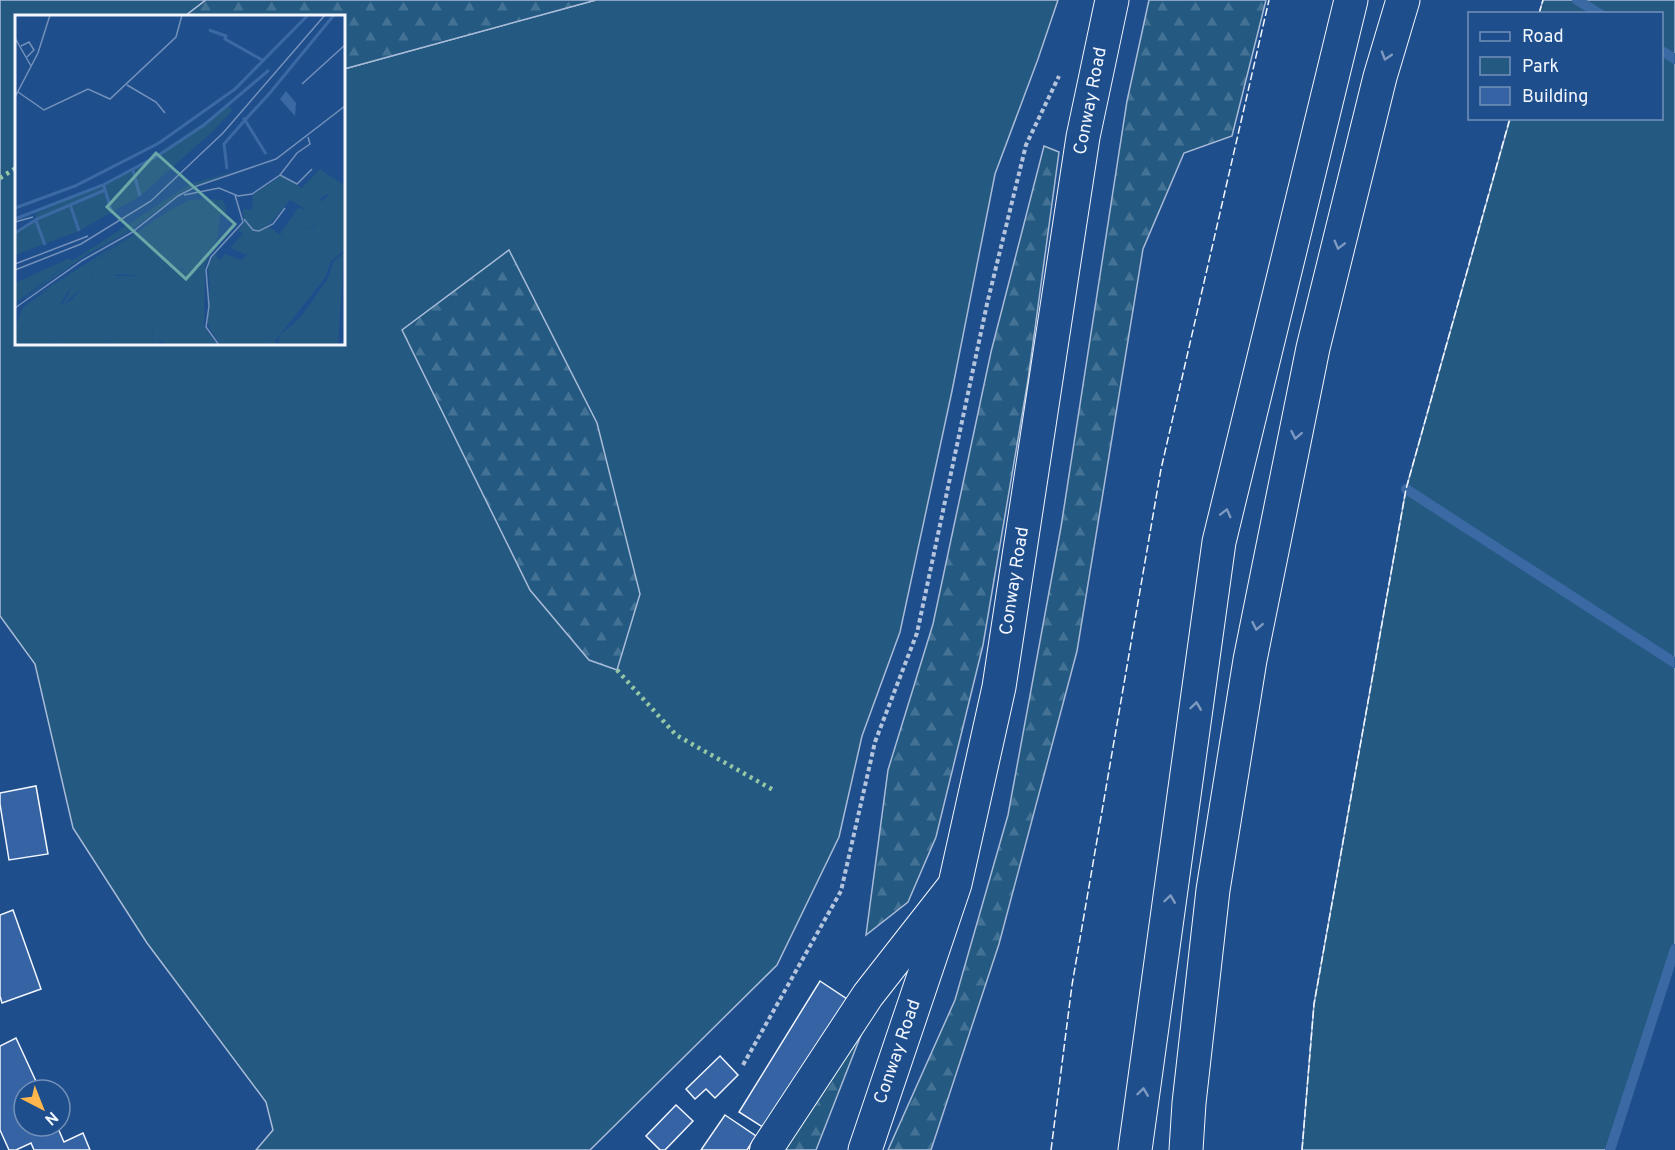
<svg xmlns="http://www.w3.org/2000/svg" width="1675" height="1150" font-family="Overpass,sans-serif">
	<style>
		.green { fill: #245a82; stroke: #a8bbd7; stroke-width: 1.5 }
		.forest { fill: url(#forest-firs); stroke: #a8bbd7; stroke-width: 1.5 }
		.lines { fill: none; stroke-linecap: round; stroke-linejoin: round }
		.stream { stroke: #3b69a3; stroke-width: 10 }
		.building { fill: #3563a3; stroke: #f2f6ff; stroke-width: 1.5 }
		.minor-casing { stroke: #f2f6ff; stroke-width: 34 }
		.primary-casing { stroke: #f2f6ff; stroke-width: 35 }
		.trunk-casing { stroke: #f2f6ff; stroke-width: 35 }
		.path { stroke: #b3c4dc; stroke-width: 4; stroke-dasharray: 4.5 3; stroke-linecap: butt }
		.minor { stroke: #1f4e8c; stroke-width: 32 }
		.primary { stroke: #1f4e8c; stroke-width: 33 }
		.trunk { stroke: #1f4e8c; stroke-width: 33 }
		.hedge { stroke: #97c8a6; stroke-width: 4.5; stroke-dasharray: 3 4.5; stroke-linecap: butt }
		.fence { stroke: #f2f6ff; stroke-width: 1.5; stroke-dasharray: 8 3; stroke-linecap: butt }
		.oneway { stroke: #7e9ac0 }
		.labels { text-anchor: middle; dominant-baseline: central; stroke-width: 4.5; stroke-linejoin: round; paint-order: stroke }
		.street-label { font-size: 18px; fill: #f2f6ff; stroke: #1f4e8c }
		.inset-river { fill: none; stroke: #3b69a3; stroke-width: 3 }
		.inset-road { fill: none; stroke: #7391ba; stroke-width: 1.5 }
		.view { fill: #6aa9a8; fill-opacity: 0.15; stroke: #6aa9a8; stroke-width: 3 }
		.inset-edge { fill: none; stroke: #f2f6ff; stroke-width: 3 }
	</style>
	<defs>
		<pattern id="forest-firs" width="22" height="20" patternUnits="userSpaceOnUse" patternTransform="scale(1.5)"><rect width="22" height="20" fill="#245a82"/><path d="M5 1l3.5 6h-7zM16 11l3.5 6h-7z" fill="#447295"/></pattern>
	</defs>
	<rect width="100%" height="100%" fill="#1f4e8c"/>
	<path class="green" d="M0,0H206L185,16H16V344H344V69L596,0H1058L1038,59L995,174L952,391L900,632L862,736L839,837L777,965L590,1150H256L273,1130L266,1102L147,943L73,828L35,664L0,616Z
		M1543,0H1675V949L1610,1150H1302L1314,1004L1406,489L1510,119L1662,118V14L1539,13Z"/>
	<path class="forest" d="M206,0H596L344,69V16H185Z
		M1149,0H1266L1232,136L1184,153L1143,249L1077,651L999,944L931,1150H888L955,1000L1008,815L1061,527L1127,101Z
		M1044,146L1059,152L1028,380L983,645L936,837L908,902L866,935L888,770L933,624L991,352Z
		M509,250L597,423L640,594L617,670L589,660L530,590L402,330Z
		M861,1035L816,1150H782L810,1103Z"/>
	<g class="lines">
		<path class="stream" d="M1577,0L1600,14
			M1662,51L1675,59
			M1406,489L1675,663
			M1610,1150L1675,949"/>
	</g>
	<path class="building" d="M36,786L48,854L9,860L0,804V793Z
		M13,910L41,989L2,1003L0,996V915Z
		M820,981L850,1001L769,1131L739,1112Z
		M16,1038L40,1090H24V1126H57L64,1142L83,1133L90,1150H34L31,1143L16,1150H9L0,1130V1046Z
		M720,1056L738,1075L715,1098L706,1089L695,1099L686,1089Z
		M676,1105L693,1121L665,1150H660L646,1136Z
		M725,1115L756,1136L747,1150H701Z"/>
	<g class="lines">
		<defs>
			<path id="minor" d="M766,1150L868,995L951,889"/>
			<path id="primary" d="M865,1150L955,884L999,687L1083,137L1112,0"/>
			<path id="trunk" d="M1135,1150L1219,542L1351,0
				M1186,1150L1189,1103L1213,890L1250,660L1313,348L1380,77L1403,0"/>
		</defs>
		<use href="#minor" class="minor-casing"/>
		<use href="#primary" class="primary-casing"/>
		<use href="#trunk" class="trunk-casing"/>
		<path class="path" d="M743,1065L841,891L875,742L917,633L987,304L1026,145L1059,76"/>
		<use href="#minor" class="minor"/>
		<use href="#primary" class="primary"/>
		<use href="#trunk" class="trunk"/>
		<path class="hedge" d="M0,178L16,168
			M617,670L676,735L775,791"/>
		<path class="fence" d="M1539,14L1543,0
			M1051,1150L1072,985L1161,469L1269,0
			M1302,1150L1314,1004L1406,489L1510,118"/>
	</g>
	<defs><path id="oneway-chevron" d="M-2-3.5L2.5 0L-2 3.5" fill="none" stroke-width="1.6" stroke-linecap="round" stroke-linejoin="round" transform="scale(1.5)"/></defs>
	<g class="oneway">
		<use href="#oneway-chevron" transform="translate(1386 56) rotate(107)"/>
		<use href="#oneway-chevron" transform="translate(1339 245) rotate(104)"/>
		<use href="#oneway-chevron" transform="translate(1296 435) rotate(101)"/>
		<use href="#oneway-chevron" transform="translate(1226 513) rotate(-76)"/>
		<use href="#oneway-chevron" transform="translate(1257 626) rotate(101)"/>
		<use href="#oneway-chevron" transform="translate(1196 706) rotate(-82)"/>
		<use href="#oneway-chevron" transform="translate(1170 899) rotate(-82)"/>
		<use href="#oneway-chevron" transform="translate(1143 1092) rotate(-82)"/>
	</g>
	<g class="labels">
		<g class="street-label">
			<text transform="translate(1091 101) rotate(-79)">Conway Road</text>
			<text transform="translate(1015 581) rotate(-81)">Conway Road</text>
			<text transform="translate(898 1052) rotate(-71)">Conway Road</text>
		</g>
	</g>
	<g transform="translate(15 15)">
		<rect width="330" height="330" fill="#1f4e8c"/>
		<path d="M214,91L218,95L196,118L125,181L64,216L0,240V218L21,204L20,199L118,155ZM305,154L330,171V235L316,246L310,263L260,326L253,319L214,309L211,321L197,317L192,308L195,274L217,299L232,280L221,267L217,253L205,245L210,239L227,245L232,240L215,233L228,219L223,216L229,208L228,194L237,195L238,180L266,161L287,173ZM312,179L322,187L299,212L267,221L253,211L275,185L290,194ZM192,184L208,185L212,198L205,200L203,221L190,251L189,312L171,289L114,288L78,293L36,330H0V312L8,292L49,264L55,263V273L45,290L54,287L72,268L104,262L123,264L153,254L170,255L136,235L122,261L105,259L83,264L75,257L78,247L155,195L175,185ZM329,238L323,330H263L265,320L285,303L312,265L319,246ZM55,243L57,246L0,288V268ZM137,310L138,330H90L103,315Z" fill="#245a82" fill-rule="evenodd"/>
		<path d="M218,157L168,176L112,218L71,240L0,290L57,246L164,176L178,168ZM319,176L326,185L305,208L272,223L265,219L283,193L290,194L299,184L307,186ZM170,206L166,231L158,230L161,218ZM116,220L78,247L75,257L78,261H121L117,242L136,235L172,253L118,265L104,262L72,268L46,292L55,276V263L17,283ZM201,237L202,243L217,253L221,267L234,283L224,300H217L195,274L193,250ZM112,282L115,288H171L203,330H154L144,326L145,330H138L137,310L103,315L90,330H36L78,293ZM221,303L253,319L263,330H206L197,317L211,321L213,306Z" fill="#245a82"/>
		<path d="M271,76L281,88L280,101L265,84Z" fill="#3b69a3"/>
		<path class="inset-river" d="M194,15L211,21L210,24L249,46M228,103L230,105L254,79L319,0M212,154L209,129L230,105L251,139M118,155L125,181M89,171L97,198M55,189L64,216M0,193L60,171L144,128L220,74L293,0M0,204L88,170L144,140L189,110L254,55M21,206L30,230M0,218L22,204L90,175"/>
		<path class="inset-road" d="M0,23L16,51M6,31L14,27L19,35L12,42M287,69L330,30M112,70L141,87L150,98M3,77L29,95L73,74L95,84L161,22L167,0M0,82L23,38L35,0M265,160L282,169L297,154M169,180L204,173L223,181L237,179L265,160L282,138L295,129L293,122M229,204L238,215L244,216L258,209L270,193M0,207L18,202M0,249L73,221M0,255L66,229L136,186L208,118L310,0M0,293L68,245L116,218L163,181L182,171L261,144L330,91M204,330L191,312L194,291L191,255L196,242L228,207L220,180"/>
		<path class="view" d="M141,138L220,209L171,264L92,192Z"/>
		<rect width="330" height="330" class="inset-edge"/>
	</g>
	<rect x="1468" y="12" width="195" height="108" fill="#1f4e8c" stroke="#7391ba" stroke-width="1.5"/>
	<rect x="1480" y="32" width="30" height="9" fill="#1f4e8c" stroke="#7391ba" stroke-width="1.5"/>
	<text x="1522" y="42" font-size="18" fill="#f2f6ff">Road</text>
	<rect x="1480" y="57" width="30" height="18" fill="#245a82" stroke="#7391ba" stroke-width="1.5"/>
	<text x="1522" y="72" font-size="18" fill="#f2f6ff">Park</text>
	<rect x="1480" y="87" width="30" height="18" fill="#3563a3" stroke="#7391ba" stroke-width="1.5"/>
	<text x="1522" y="102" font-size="18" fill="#f2f6ff">Building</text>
	<g transform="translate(42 1108) rotate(138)"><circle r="28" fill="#1f4e8c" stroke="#7391ba" stroke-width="1.5"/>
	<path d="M0-4.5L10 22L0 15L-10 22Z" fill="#ffb74d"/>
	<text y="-9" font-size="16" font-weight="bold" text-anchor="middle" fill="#f2f6ff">N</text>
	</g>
</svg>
